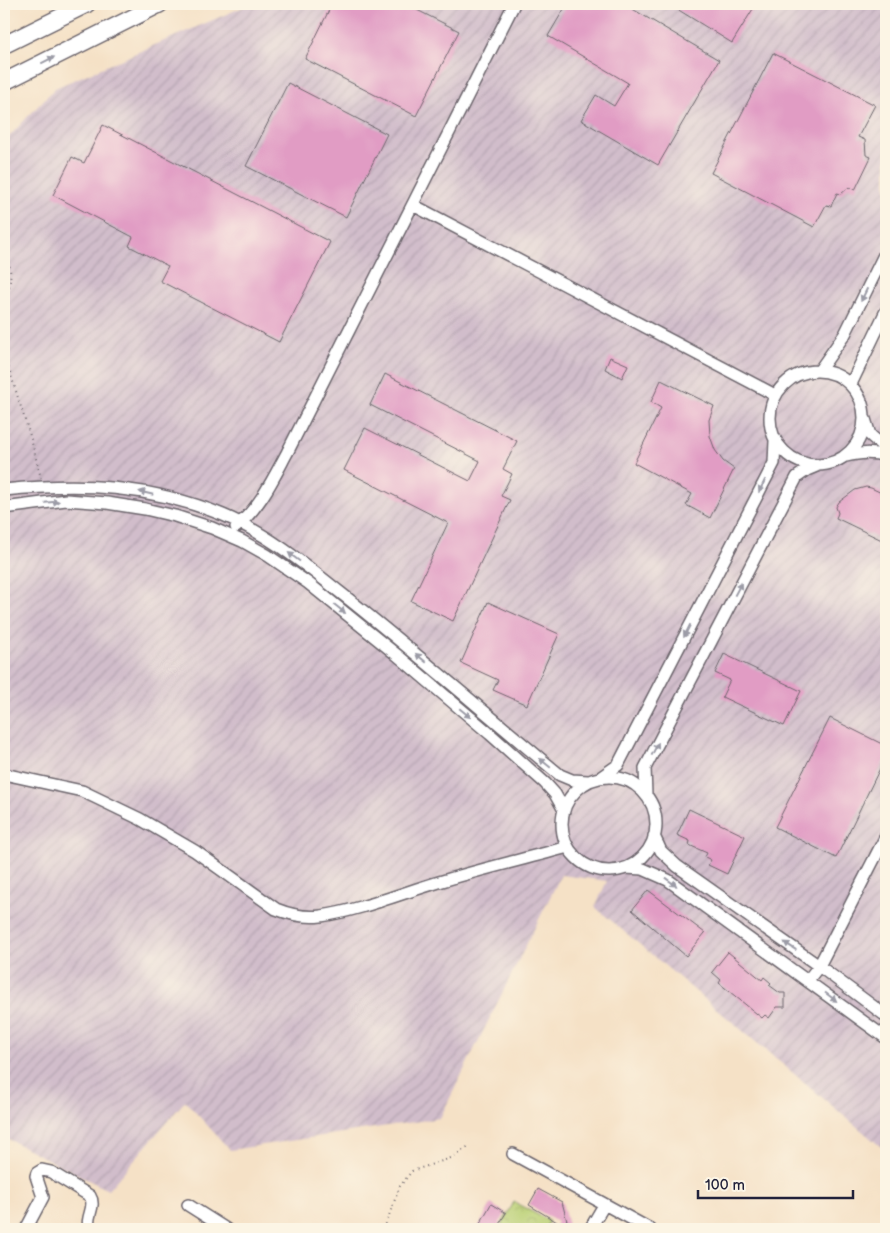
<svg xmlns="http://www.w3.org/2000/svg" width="890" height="1233" font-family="'Balsamiq Sans',sans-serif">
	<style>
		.industrial { fill: url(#industrial-furrows) }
		.park { fill: url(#park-crowns); stroke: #6e7958 }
		.building { fill: #e19cc4 }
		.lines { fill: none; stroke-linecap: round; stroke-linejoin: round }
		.minor-casing { stroke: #6c656c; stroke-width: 14 }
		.highway-casing { stroke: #6c656c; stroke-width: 19 }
		.path { stroke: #6c656c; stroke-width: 2; stroke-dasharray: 1 4; stroke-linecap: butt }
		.minor { stroke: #fff; stroke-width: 11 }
		.highway { stroke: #fff; stroke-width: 16 }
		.oneway { fill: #9c9ca7 }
	</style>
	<defs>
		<pattern id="industrial-furrows" width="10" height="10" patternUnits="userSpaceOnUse" patternTransform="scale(1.25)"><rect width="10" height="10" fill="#d1bdcb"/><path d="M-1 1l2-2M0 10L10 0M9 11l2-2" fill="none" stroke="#b3a2af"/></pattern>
		<pattern id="park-crowns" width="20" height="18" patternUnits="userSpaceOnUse" patternTransform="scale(1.25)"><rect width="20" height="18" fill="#bad074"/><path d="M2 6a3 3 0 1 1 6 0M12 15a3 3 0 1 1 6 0" fill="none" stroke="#a0b265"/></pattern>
	</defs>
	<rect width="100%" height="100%" fill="#fcf5e5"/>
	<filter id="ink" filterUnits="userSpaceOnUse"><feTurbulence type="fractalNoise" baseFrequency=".02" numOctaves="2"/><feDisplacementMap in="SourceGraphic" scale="10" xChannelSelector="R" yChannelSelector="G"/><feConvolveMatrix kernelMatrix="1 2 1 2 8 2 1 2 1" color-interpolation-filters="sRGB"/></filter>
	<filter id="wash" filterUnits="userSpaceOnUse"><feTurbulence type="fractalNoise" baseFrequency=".0096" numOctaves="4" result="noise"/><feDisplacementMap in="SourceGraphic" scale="20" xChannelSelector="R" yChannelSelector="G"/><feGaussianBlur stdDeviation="1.12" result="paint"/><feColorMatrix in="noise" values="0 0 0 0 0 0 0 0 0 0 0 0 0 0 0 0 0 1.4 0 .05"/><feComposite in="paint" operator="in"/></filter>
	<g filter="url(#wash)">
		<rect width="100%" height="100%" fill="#f5e1c6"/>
		<path class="industrial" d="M250,4H886V1151L595,907L607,881L561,875L440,1118L230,1150L185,1101L108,1190L4,1137V142L55,88Z"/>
		<path class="park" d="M514,1202L549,1221L545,1229H499Z"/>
		<g id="blocks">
			<path class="building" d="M332,4H362L367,6L369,4H405L459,31L416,116L305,59Z
				M567,4H624L719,60L658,165L581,120L596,95L614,106L628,83L548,36Z
				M681,4H756L732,43L677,9Z
				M773,53L875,105L858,137L865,140L866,155L871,157L855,190L849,187L841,194L837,193L831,206L826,205L814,227L711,173Z
				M288,83L387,134L346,217L246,166Z
				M103,125L330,242L279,342L160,281L168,266L129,246L133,237L53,195L72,157L84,163Z
				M610,357L628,365L622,378L605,369Z
				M385,374L517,441L503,469L512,474L501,496L510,500L453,621L411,601L448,523L344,470L365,428L470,481L480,461L370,405Z
				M661,380L714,406L709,420L710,436L715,450L723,461L734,469L710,518L686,505L692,494L634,463L661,408L651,402Z
				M866,487L871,488L886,495V542L836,518L838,513L836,507L839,502L855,490Z
				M488,602L559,634L527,705L493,690L498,680L461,663Z
				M724,654L801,691L784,726L722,697L730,680L715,673Z
				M830,718L886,746V756L836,858L775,827Z
				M689,809L745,836L727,874L708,865L711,860L705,857L707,853L689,845L690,841L677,835Z
				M648,890L705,933L686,956L632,910Z
				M728,952L762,980L764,977L771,983L769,985L780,993H785V1007H777L769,1018L765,1015L762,1018L719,983L721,980L712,972Z
				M538,1189L562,1202L569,1229H553L557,1222L529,1205Z
				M491,1204L506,1213L496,1229H477Z"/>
		</g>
	</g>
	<g filter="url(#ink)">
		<use href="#blocks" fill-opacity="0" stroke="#6c656c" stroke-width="1"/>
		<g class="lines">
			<defs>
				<path id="minor" d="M413,205L775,395
					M770 418a47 47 0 1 1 94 0a47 47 0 1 1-94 0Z
					M819,371L845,334L886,251
					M851,384L886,311
					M865,419L870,435L886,449
					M846,456C861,453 871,452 886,456
					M4,490C82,482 149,485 223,515C271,535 310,569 351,601C422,658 490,717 560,775L572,780L588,781
					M4,508L66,500L107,503L145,509L175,516L212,528L242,541L267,555L308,583L397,655L490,734L545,783L555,794L564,810
					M236,527C260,507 273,479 287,453L514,4
					M4,774L82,791L140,819L195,851L276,909C291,915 305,918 321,916C358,911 402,893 439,882C481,869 525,859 568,847
					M601,777L618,765L774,463L775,441
					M562 824a47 47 0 1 1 94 0a47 47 0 1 1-94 0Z
					M646,795L645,768L797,477L807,470L819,465
					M654,836L661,851L677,866L819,966L886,1016
					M625,868L643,869L668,880L886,1038
					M808,980L819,966L886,836
					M513,1154L650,1229
					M188,1205L226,1229
					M26,1229L43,1197L36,1176L37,1173L42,1170L51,1172L90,1196C97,1207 84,1218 90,1229
					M590,1229L604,1205"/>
				<path id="highway" d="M4,45L87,4
					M4,82L160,4"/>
			</defs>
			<use href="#minor" class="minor-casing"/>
			<use href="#highway" class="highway-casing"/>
			<path class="path" d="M4,252C14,270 11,284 4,302
				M4,353L31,439L41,478
				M384,1229L400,1186L412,1171L451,1158L469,1146"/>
			<use href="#minor" class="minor"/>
			<use href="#highway" class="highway"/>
		</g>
		<defs><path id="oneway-solid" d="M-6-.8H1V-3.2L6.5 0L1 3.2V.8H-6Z" transform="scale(1.25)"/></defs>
		<g class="oneway">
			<use href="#oneway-solid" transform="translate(48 60) rotate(-26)"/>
			<use href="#oneway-solid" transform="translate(864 295) rotate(116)"/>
			<use href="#oneway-solid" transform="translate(762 486) rotate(117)"/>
			<use href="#oneway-solid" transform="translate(146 493) rotate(-167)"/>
			<use href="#oneway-solid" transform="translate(52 502) rotate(-5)"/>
			<use href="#oneway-solid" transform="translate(294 557) rotate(-143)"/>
			<use href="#oneway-solid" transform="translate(738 589) rotate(-62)"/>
			<use href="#oneway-solid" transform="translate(340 609) rotate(39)"/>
			<use href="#oneway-solid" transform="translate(687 631) rotate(117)"/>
			<use href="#oneway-solid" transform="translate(421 658) rotate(-140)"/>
			<use href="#oneway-solid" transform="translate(465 713) rotate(40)"/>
			<use href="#oneway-solid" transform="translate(655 749) rotate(-62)"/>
			<use href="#oneway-solid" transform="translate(545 763) rotate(-140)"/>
			<use href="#oneway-solid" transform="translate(671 882) rotate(36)"/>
			<use href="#oneway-solid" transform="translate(790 946) rotate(-146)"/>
			<use href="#oneway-solid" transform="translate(831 997) rotate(37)"/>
		</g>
	</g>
	<rect width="890" height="1233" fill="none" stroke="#fcf5e5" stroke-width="20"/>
	<path d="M698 1190v8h155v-8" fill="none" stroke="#22223b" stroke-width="2.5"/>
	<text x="705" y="1190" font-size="15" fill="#22223b" stroke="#fcf5e5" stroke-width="4" paint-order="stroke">100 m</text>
</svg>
